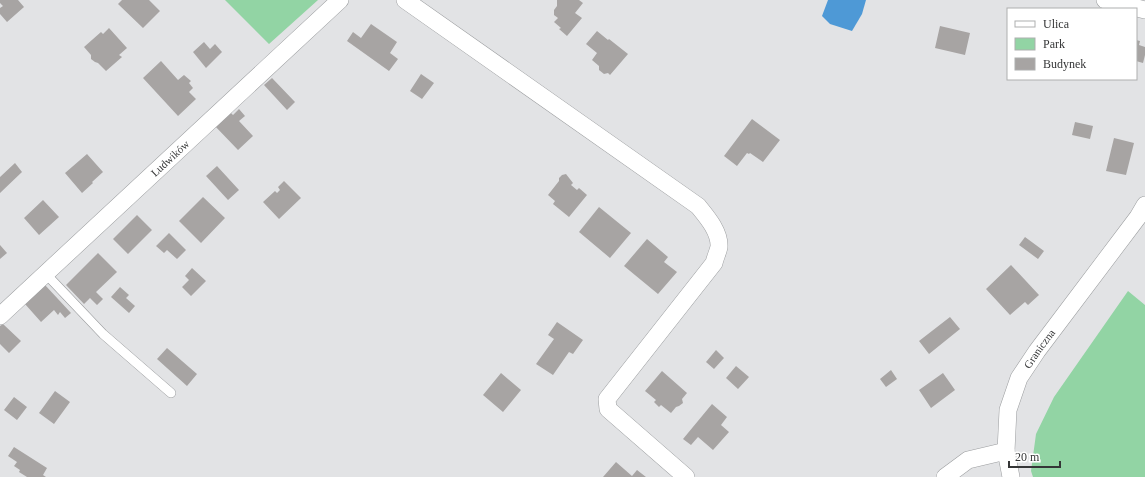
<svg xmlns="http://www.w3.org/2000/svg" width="1145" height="477" font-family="'Times New Roman',serif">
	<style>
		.green { fill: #92d4a4 }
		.water { fill: #4e99d6 }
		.building { fill: #a7a4a3 }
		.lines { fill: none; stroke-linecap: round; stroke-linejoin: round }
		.lane-casing { stroke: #9b9d9f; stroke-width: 10 }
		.street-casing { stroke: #9b9d9f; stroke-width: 18 }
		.lane { stroke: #fff; stroke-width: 9 }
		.street { stroke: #fff; stroke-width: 17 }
		.labels { text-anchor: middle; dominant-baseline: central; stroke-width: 3; stroke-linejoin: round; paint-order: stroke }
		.street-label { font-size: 11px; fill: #353637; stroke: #fff }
	</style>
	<rect width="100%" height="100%" fill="#e2e3e5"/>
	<path class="green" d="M225,0H318L269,44Z
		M1128,291L1145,305V477H1033L1031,471L1036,434L1054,397Z"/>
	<path class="water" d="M828,0H866L862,14L852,31L830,24L822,16Z"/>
	<path class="building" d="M0,0H18L24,7L7,22L0,14V8L3,6L0,3Z
		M122,0H149L160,11L143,28L118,4Z
		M557,0H579L583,3L575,13L582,18L567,36L559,29L561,28L554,22L558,18L554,15V10L557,6Z
		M371,24L397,42L390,53L398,59L389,71L347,41L353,32L361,38Z
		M940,26L970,33L965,55L935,48Z
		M109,28L127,48L119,55L122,57L106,71L98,63L95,62L91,59V55L84,47L101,32L103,34Z
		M597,31L608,40L609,39L628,54L610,75L608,73L604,74L599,70V66L592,60L597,53L586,44Z
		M1136,40L1140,41L1139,45L1145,47V55L1143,63L1136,61Z
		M204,42L210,49L215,44L222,52L206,68L193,52Z
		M161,61L178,80L184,75L191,81L189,83L193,88L189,92L196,99L178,116L143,78Z
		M421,74L434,83L422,99L410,91Z
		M272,78L295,102L287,110L264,85Z
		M239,109L245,116L239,121L253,136L238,150L213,124L228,110L233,115Z
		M752,119L780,140L763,162L750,153L749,154L747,153L737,166L724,156Z
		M1075,122L1093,126L1090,139L1072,135Z
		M1114,138L1134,143L1126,175L1106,171Z
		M87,154L103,172L92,182L93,183L82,193L65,173Z
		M15,163L22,172L0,193V177Z
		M217,166L239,190L228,200L206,176Z
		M566,174L573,183L571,185L577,190L579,188L587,195L569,217L553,204L555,201L548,195L559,181V178L562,175Z
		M284,181L301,198L279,219L263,202L275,191L277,193L280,190L278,187Z
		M203,197L225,218L201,243L179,221Z
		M43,200L59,217L39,235L24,218Z
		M599,207L631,233L610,258L579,232Z
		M137,215L152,230L128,254L113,239Z
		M169,233L186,250L177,259L167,250L164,253L156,246Z
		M1025,237L1044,251L1038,259L1019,245Z
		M647,239L668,257L664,262L677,272L658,294L624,266Z
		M0,245L7,253L0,259Z
		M98,253L117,272L96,292L103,299L97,305L90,298L84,304L66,285Z
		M1011,265L1039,295L1028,305L1025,302L1010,315L986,289Z
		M192,268L206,281L191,296L182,287L189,280L185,276Z
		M45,285L71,313L65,318L60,312L58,315L54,310L41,322L25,304Z
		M120,287L129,295L126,298L135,306L129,313L111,297Z
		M950,317L960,329L929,354L919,341Z
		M557,322L583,340L573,354L569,352L553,375L536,364L554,339L548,335Z
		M3,324L21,341L9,353L0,344V326Z
		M167,348L197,374L187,386L157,359Z
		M716,350L724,358L714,369L706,362Z
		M736,366L749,377L738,389L726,378Z
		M891,370L897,379L886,387L880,379Z
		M662,371L687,393L682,399L683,403L679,406L676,407L671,413L661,405L659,407L654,402L656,400L645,391Z
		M501,373L521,390L503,412L483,395Z
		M943,373L955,390L931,408L919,390Z
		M55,391L70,402L54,424L39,413Z
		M14,397L27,407L17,420L4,410Z
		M712,404L727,417L721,425L729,432L713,450L698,437L691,445L683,439Z
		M14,447L47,468L43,475L46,477H27L19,472L20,470L14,466L17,462L8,456Z
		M616,462L632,476L637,470L646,477H603Z"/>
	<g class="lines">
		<defs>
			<path id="lane" d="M46,274L103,334L171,393"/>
			<g id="street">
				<path d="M405,0L698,206C707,217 720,232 719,247C718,252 715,258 714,263L607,399L608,409L686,477"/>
				<path d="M1105,0L1145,10"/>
				<path id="s1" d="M0,316L340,0"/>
				<path d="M945,477L968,460L1006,451"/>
				<path id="s2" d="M1011,477L1006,451L1008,410L1019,378L1037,351L1138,217L1145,205"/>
			</g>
		</defs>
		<use href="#lane" class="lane-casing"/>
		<use href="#street" class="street-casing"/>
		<use href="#lane" class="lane"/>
		<use href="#street" class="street"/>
	</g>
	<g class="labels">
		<g class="street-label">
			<text stroke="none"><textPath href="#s1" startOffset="232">Ludwików</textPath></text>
			<text stroke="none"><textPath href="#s2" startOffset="137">Graniczna</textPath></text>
		</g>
	</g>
	<rect x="1007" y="8" width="130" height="72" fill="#ffffff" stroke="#aeafaf"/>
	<rect x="1015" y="21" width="20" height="6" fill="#ffffff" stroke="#aeafaf"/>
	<text x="1043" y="28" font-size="12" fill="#353637">Ulica</text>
	<rect x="1015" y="38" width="20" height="12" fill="#92d4a4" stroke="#aeafaf"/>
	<text x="1043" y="48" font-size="12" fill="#353637">Park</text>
	<rect x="1015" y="58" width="20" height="12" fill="#a7a4a3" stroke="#aeafaf"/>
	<text x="1043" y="68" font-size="12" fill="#353637">Budynek</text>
	<path d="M1009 461v6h51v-6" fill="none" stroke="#353637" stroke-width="2"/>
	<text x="1015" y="461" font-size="12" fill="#353637" stroke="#ffffff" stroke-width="3" paint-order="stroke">20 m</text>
</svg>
